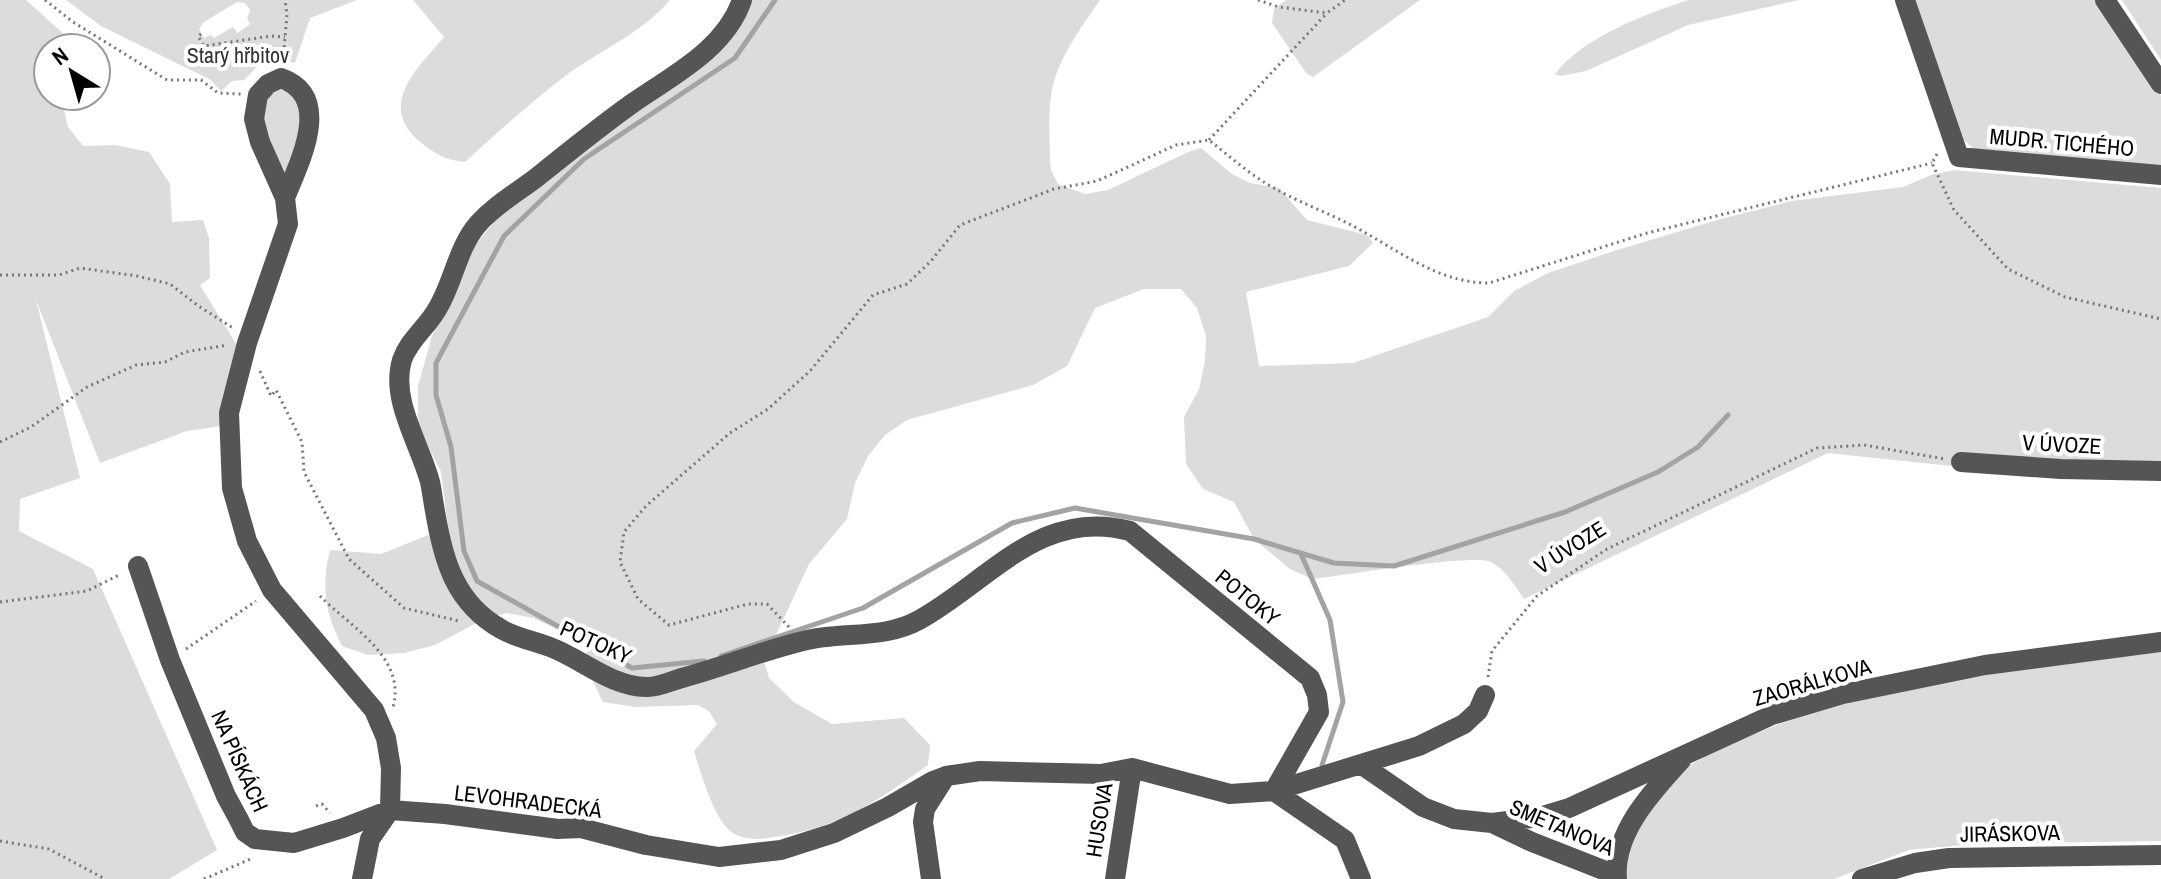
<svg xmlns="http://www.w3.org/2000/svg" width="2161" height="879" font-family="'Archivo Narrow',sans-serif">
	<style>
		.green { fill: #dcdcdc; fill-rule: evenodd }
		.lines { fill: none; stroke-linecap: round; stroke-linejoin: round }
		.stream { stroke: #a3a3a3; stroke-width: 5 }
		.path { stroke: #777; stroke-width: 3; stroke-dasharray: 2 4; stroke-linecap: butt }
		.minor { stroke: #555; stroke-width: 20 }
		.labels { text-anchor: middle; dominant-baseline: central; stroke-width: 8; stroke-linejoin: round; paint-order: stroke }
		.park-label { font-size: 22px; fill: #333; stroke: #fff }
		.street-label { font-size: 22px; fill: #000; stroke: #fff }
	</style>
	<rect width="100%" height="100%" fill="#fff"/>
	<path class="green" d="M0,0H26L67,37L71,48H48V96H61L68,127L83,146L115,145L149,152L170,184L172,222L203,220L209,238L210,278L200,285L238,347L221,426L187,431L100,463L36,300L80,478L20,499L19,531L93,569L217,850L169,879H0Z
		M66,0H357L310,18L295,63L267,57L244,80L232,81L221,91L211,80L101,26ZM237,2L245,3L250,10L247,18L250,24L238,33L233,27L214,38L211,35L204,38L199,29L204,22Z
		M413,0H670C644,31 602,50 569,73C532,101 499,131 465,162C443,159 437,155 420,142C376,105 418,68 444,37Z
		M752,0H1100C1083,25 1063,51 1054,81C1047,107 1050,136 1050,162L1051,170L1058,184L1085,194L1108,190L1188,152L1201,148L1232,174L1250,183L1279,188L1307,220L1367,235L1373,243L1349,266L1246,292L1259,366L1353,363L1488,317L1514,291L1548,273L1614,251L1717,220L1792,201L1903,187L1931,175L1954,170L2161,188V465L2037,475L1828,453L1524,599C1515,586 1506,570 1491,562C1475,553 1340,576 1312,579L1290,569L1254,539L1234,502L1203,489L1186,464L1184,417L1199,389L1205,361L1206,336L1197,308L1181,289H1144L1095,308L1067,366L1033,385L907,420L885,435L868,456L855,483L847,519L809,564L764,661L769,678L794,702L832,724L904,718L930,745L928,765C876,802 839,828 775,837C760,840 740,841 728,829C712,813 701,773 694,751L717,724L709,711L698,705L636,707L603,702L585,665L588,643L533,618L507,613L486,618L435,645L404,653L368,655L342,646C325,613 321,587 330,550L381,554L448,527L441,472L418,425V386L432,336L470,251L501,214Z
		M1286,0H1420L1313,77L1306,73L1272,23L1274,9Z
		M1689,0H1799L1688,25L1586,71L1561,76L1555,74C1582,38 1647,13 1689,0Z
		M1916,0H2097L2161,96V166L1976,150L1961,138Z
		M2122,0H2161V60Z
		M278,89L289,91L297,98L302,134L285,184C269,149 256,129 269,91Z
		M2161,651V841L1975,844L1909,850L1834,879H1627C1625,866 1627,856 1630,843C1633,834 1634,822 1639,815C1673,765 1726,744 1780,724C1904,680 2031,668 2161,651Z"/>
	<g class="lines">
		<path class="stream" d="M1301,554L1330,620L1343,702L1322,765
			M721,656L863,608L1012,523L1075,508L1254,539L1334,563L1394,566L1565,512L1658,472L1698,447L1728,415
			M704,661L632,668L477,581L464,551L451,447L436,395V363L504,236L584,159L735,58L775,0"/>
		<path class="path" d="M45,0L73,22L167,80H201L218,93L241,94
			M1258,0L1279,7L1327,13L1345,0
			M201,34L198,36L204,46L271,36L285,37
			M283,59L287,15L285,0
			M1209,140L1327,13
			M1937,154L1932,163L1954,210L2008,269L2065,297L2161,319
			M0,275H59L80,268L137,276L170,284L197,305L233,328
			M260,371L271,396L276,390L302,442L304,472L349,559L404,608L459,621
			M0,442L31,427L87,387L136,365L165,362L185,352L228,345
			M320,596C349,626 407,657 393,707
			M0,602L87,591L121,574
			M789,627L767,604H748L669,625L638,599L620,562L624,532L646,506L730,433L768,409L810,371L873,295L907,284L931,261L960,225L1054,189L1097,181L1176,145L1209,140C1228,155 1247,172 1267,184C1295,201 1327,212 1355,227C1398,250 1438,283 1489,283L1647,233L1932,163
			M186,649L256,601
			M1488,677L1492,651L1537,596L1607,549L1817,448L1864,445L1945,459
			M316,806L322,804L330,813
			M0,841L49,849L105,879
			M204,879L253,858"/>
		<path class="minor" d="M742,0C725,50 671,76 630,105C598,128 567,153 536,178C516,193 495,205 478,224C457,248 453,285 436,311C426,328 409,340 402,360C390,400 420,444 430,482C432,491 433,501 435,511C443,560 455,603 501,629C516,638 535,641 550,647C582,659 610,686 646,687C657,688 671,681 682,678C722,667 762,651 803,641C842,631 883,640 919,620C989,581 1041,507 1130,531L1310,678L1317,695L1319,712L1274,791
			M1905,0L1959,157L2161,175
			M2105,0L2161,84
			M285,198C299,163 334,97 281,78L268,84L258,95L254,119L260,142L285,198L288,224L247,343L229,413L232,488L247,541L272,590L374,710L386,738L391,768L390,810
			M1961,462L2061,469L2161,471
			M138,566L170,660L226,796L238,818L245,832L255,839L294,843L343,828L390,810L445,814L558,829L581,828L646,845L719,857L781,850L834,833L888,807L933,781L946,776L980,771L1101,774L1132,768L1230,794L1274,791L1419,746L1464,724L1478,711L1485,695
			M1362,765L1423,807L1454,819L1492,823L1532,842L1616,875
			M1274,791L1345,840L1361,879
			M1492,823L1539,817L1569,808L1772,715L1843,694L1985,665L2161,642
			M362,879L370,839L390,810
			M931,879L923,822L925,809L946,776
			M1115,879L1132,768
			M1617,879C1613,832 1653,791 1682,759
			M1862,879L1915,863L1949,858L2161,855"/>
	</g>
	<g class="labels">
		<g class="park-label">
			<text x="238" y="55">Starý hřbitov</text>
		</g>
		<g class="street-label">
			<text transform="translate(2062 142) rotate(5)">MUDR. TICHÉHO</text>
			<text transform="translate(2062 444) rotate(3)">V ÚVOZE</text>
			<text transform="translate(1570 547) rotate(-32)">V ÚVOZE</text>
			<text transform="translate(1248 597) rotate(39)">POTOKY</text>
			<text transform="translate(596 642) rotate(24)">POTOKY</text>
			<text transform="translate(1812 682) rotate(-16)">ZAORÁLKOVA</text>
			<text transform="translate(240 761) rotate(66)">NA PÍSKÁCH</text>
			<text transform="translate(528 801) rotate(7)">LEVOHRADECKÁ</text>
			<text transform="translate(1099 820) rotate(-81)">HUSOVA</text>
			<text transform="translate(1562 827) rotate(23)">SMETANOVA</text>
			<text transform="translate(2010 833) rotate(-1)">JIRÁSKOVA</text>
		</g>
	</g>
	<g transform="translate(72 72) rotate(323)"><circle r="38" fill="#ffffff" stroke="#999999" stroke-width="2"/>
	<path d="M0-6L14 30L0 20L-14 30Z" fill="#000000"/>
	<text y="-12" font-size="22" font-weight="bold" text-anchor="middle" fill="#000000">N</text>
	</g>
</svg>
